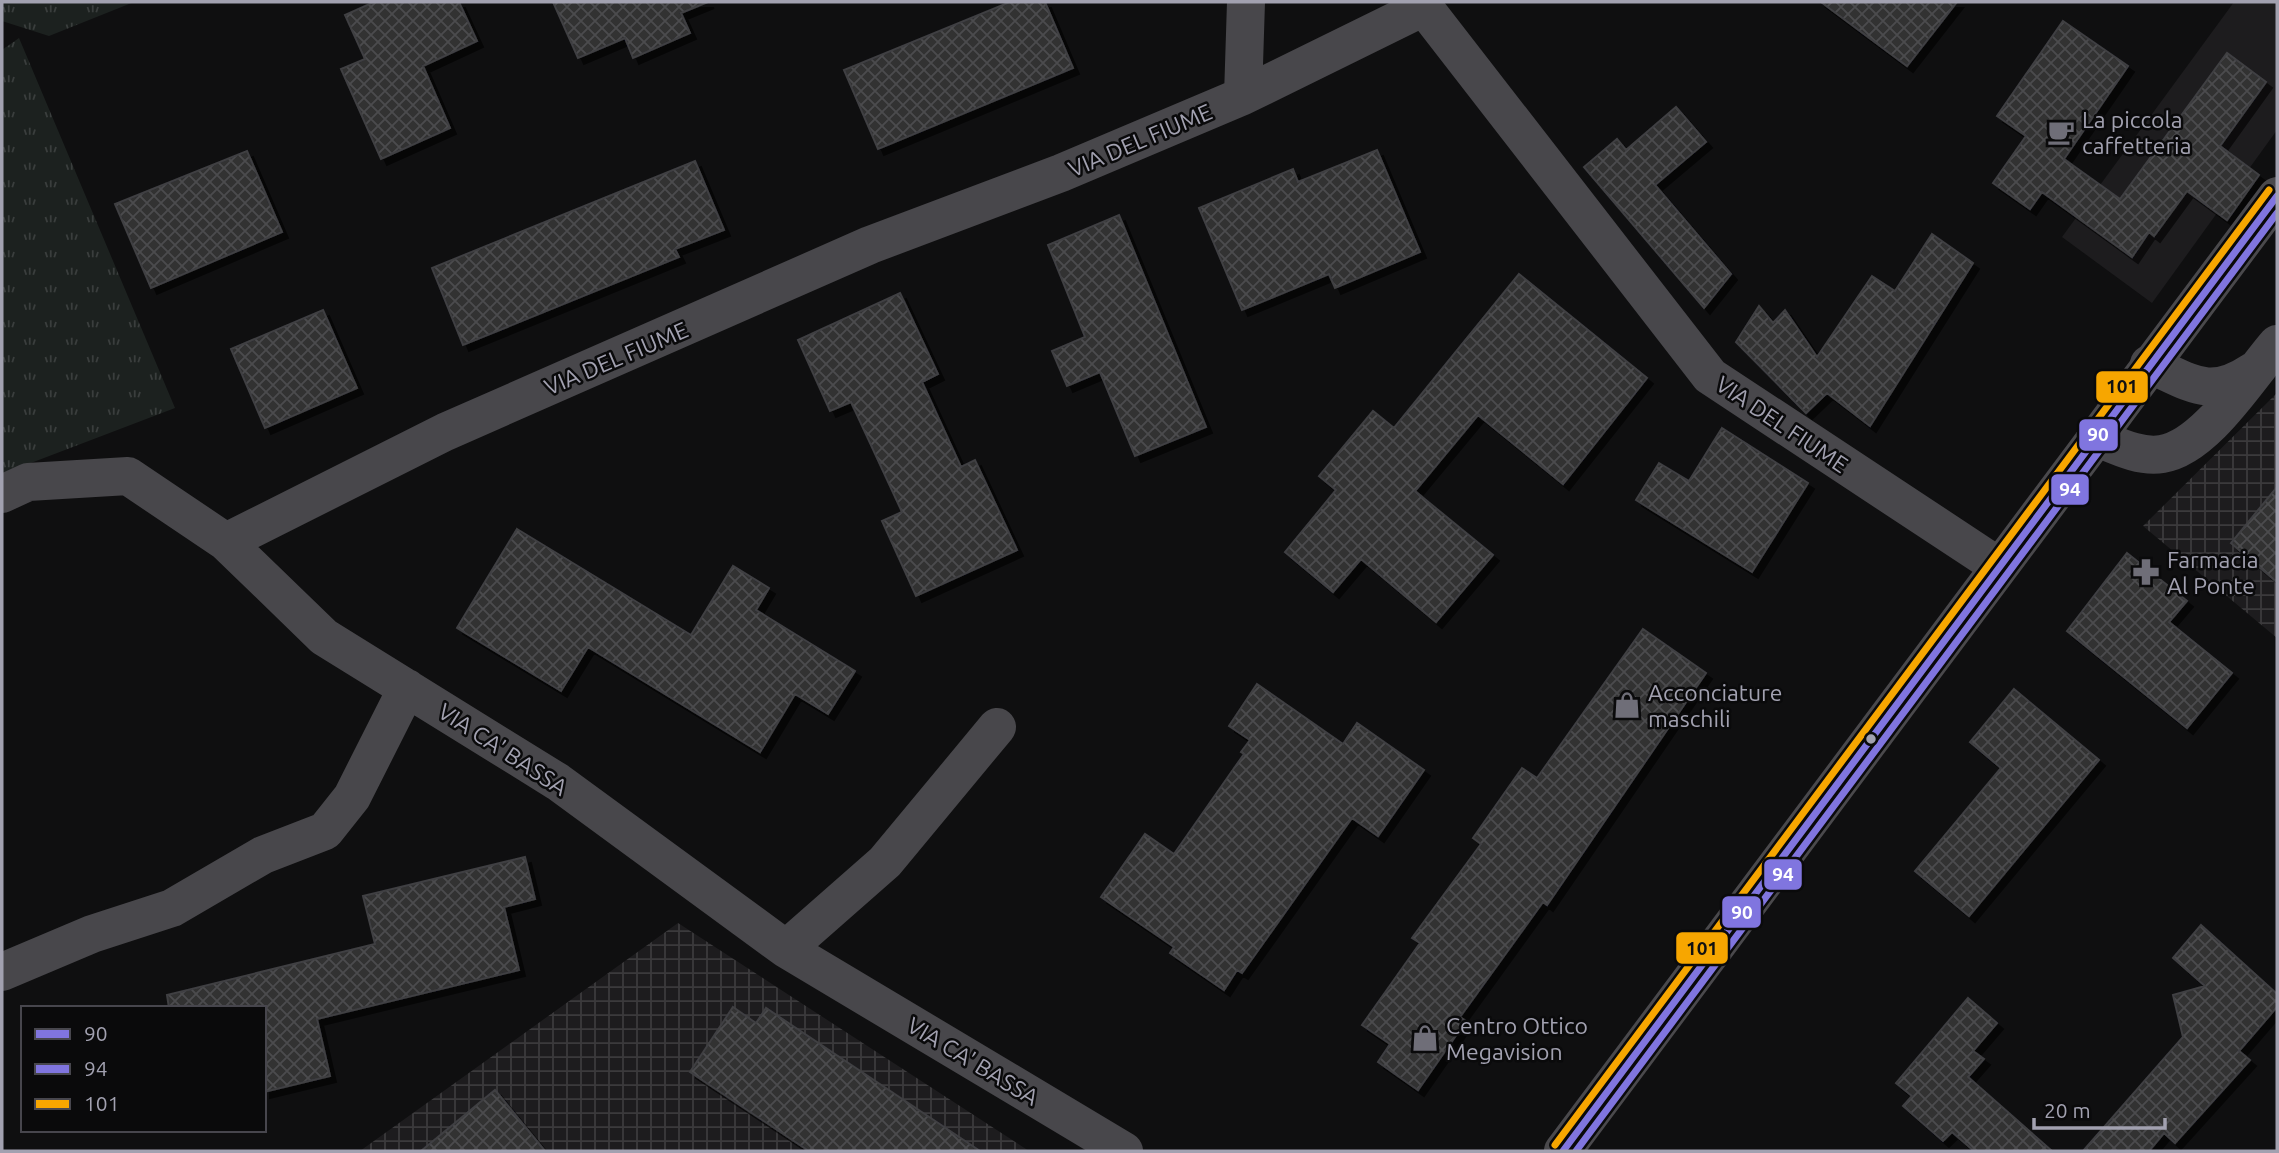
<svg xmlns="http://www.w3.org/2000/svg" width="2279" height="1153" font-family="Ubuntu,sans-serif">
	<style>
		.built { fill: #1d1c1e }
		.industrial { fill: url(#industrial-grid) }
		.grass { fill: url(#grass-tufts) }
		.building { fill: url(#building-cross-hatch); stroke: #3f3f43; stroke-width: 2; filter: url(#shadow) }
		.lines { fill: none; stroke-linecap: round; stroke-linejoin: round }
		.minor { stroke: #48474b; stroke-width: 38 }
		.major { stroke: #4a494c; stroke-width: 38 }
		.bus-1-casing { stroke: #0a0a0b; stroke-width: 12 }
		.bus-2-casing { stroke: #0a0a0b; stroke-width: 12 }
		.bus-3-casing { stroke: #0a0a0b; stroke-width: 12 }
		.bus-1 { stroke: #8075df; stroke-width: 7 }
		.bus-2 { stroke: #8075df; stroke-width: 7 }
		.bus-3 { stroke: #f7a600; stroke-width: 7 }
		.bus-dot { fill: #a2a1b0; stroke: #0a0a0b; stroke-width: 2.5 }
		.labels { text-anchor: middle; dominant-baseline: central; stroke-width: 5; stroke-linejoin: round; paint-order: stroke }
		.poi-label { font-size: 23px; fill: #a2a1b0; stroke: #0a0a0b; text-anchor: start }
		.street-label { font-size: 23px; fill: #a2a1b0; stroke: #0a0a0b }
		.line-badge { stroke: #0a0a0b; stroke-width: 2.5 }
		.badge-label { font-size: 19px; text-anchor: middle; font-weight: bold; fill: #fff }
		.pale-badge-label { font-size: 19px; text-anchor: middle; font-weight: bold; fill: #111 }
	</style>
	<defs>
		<pattern id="industrial-grid" width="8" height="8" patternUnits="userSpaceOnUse" patternTransform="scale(1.75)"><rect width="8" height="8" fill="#1d1c1e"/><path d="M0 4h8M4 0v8" fill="none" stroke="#3b3a3c"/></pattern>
		<pattern id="grass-tufts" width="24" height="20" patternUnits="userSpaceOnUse" patternTransform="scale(1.75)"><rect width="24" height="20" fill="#1c211f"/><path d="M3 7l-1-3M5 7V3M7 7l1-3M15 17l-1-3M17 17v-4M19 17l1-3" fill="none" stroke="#3a3e3d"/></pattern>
		<pattern id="building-cross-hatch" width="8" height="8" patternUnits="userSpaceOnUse" patternTransform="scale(1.75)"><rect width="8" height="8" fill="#303032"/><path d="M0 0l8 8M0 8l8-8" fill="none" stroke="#4b4b4d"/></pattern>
		<filter id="shadow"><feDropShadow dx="6" dy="6" stdDeviation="0" flood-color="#0009"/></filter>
	</defs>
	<rect width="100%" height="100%" fill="#0f0f10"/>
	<path class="built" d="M2234,2H2277V130L2152,303L2062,237Z"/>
	<path class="industrial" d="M2277,393V638L2143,526Z
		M678,923L1029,1151H360Z"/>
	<path class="grass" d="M2,2H134L49,36L2,21Z
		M19,38L175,408L2,474V50Z"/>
	<path class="building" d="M374,2H459L477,41L423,66L450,128L381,159L341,69L365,59L345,15Z
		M553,2H708L681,13L690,33L633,58L625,38L578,58Z
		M1010,2H1045L1073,68L878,149L844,70Z
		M1821,2H1957L1907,66Z
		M2063,21L2128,66L2064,159L2120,199L2227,53L2266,82L2220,146L2259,175L2227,220L2187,191L2154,236L2149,232L2132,257L2042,192L2030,209L1993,183L2026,136L1997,116Z
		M1676,107L1706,142L1655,185L1731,274L1704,308L1584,167L1617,139L1626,150Z
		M1377,150L1420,252L1335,288L1329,274L1242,310L1199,208L1293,169L1298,182Z
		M247,151L282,232L151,288L115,204Z
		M695,161L724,230L675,249L679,257L463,345L432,268Z
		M1119,215L1206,427L1135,456L1100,372L1067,386L1052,351L1085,337L1048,245Z
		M1932,234L1973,263L1870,426L1827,393L1806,413L1736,342L1759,306L1773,323L1785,310L1817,357L1872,276L1895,291Z
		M1519,274L1647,378L1563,484L1478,415L1415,491L1493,555L1436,622L1361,559L1333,592L1285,552L1336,490L1319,476L1373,411L1394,428Z
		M900,293L938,374L922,382L961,467L975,460L1017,550L916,596L882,521L902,512L851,402L830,411L798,340Z
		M323,310L357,388L265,428L231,349Z
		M1722,428L1808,483L1752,572L1636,500L1659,463L1689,481Z
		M2277,487V582L2231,543Z
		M517,529L691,635L733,566L769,588L756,610L855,671L828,714L795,694L760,752L588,647L561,691L457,628Z
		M2127,553L2187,601L2169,622L2232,673L2187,728L2067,631Z
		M1643,629L1706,673L1547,905L1543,902L1460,1017L1466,1021L1418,1090L1378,1062L1390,1044L1362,1025L1420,943L1412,938L1481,844L1473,838L1522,768L1537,778Z
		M1257,684L1343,744L1357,723L1424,770L1378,836L1352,818L1242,973L1237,970L1224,990L1170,953L1174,947L1101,897L1145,834L1174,854L1244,754L1241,752L1250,740L1229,726Z
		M2014,689L2099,760L1969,916L1915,871L2001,768L1970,742Z
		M525,857L535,899L504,907L519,970L317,1019L330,1076L264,1092V1008H169L167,995L375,944L363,896Z
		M2201,925L2277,994V1007L2239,1051L2250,1060L2175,1143L2164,1133L2149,1151H2083L2183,1037L2173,995L2205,986L2173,958Z
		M1968,998L1997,1023L1973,1051L1984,1059L1968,1077L2052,1151H1974L1952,1132L1943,1141L1903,1106L1912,1096L1896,1083Z
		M733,1007L756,1023L766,1008L980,1151H809L690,1072Z
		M495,1090L545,1151H421Z"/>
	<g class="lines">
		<path class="minor" d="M1420,2L1710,376L1998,566
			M1243,96L1246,2
			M2149,364C2192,383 2209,400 2253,371
			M2095,437C2115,445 2140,458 2162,454C2206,447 2249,376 2277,344
			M2,494L28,482L128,476L226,542L445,432L870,245L1061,173L1243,96L1424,7
			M226,542L324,637L558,782L786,949L1124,1151
			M786,949L885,862L997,727
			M2,972L92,934L172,908L263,855L325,831L352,797L407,688"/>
		<path class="major" d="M1563,1151L2277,196"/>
		<defs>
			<path id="bus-1" d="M1563,1151L2277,196"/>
			<path id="bus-2" d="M1576,1151L2277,213"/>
			<path id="bus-3" d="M1555,1145L2269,190"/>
		</defs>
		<use href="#bus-1" class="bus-1-casing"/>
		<use href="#bus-2" class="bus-2-casing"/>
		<use href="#bus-3" class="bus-3-casing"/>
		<use href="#bus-1" class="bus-1"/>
		<use href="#bus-2" class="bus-2"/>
		<use href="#bus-3" class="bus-3"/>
	</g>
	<defs>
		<symbol id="cafe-bare" viewBox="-9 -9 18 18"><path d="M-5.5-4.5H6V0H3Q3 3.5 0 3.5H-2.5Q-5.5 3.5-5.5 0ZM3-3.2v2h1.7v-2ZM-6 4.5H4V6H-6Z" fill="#6f6e78" stroke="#0a0a0b" stroke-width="2.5" paint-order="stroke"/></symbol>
		<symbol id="pharmacy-bare" viewBox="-9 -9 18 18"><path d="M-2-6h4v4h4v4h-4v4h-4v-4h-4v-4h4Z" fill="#6f6e78" stroke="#0a0a0b" stroke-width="2.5" paint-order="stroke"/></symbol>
		<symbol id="shop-bare" viewBox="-9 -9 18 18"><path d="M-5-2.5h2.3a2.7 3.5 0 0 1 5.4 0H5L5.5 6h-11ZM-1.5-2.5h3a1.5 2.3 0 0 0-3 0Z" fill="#6f6e78" stroke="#0a0a0b" stroke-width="2.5" paint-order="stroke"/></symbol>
	</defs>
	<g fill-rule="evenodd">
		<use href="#cafe-bare" x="2042" y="113" width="38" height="38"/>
		<use href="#pharmacy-bare" x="2127" y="553" width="38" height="38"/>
		<use href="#shop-bare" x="1608" y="686" width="38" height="38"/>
		<use href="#shop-bare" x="1406" y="1019" width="38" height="38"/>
	</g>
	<circle class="bus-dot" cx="1871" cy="739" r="6"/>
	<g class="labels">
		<g class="poi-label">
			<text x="2082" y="119">La piccola<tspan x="2082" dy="26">caffetteria</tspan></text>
			<text x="2167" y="559">Farmacia<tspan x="2167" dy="26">Al Ponte</tspan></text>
			<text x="1648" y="692">Acconciature<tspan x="1648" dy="26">maschili</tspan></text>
			<text x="1446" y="1025">Centro Ottico<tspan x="1446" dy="26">Megavision</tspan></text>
		</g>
		<g class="street-label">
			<text transform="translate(1140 140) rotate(-23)">VIA DEL FIUME</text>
			<text transform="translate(616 358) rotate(-23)">VIA DEL FIUME</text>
			<text transform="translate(1782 424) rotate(34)">VIA DEL FIUME</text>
			<text transform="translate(503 749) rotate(33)">VIA CA' BASSA</text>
			<text transform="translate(973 1061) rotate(31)">VIA CA' BASSA</text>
		</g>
	</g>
	<g class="line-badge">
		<rect x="2095" y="370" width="54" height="34" rx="7" fill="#f7a600"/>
		<rect x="2078" y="418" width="41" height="34" rx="7" fill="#8075df"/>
		<rect x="2050" y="473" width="40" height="33" rx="7" fill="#8075df"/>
		<rect x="1763" y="858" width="40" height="33" rx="7" fill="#8075df"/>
		<rect x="1721" y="895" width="41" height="34" rx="7" fill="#8075df"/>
		<rect x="1675" y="931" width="54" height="34" rx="7" fill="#f7a600"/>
	</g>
	<g class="badge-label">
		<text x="2098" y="441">90</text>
		<text x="2070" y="496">94</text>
		<text x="1783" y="881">94</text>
		<text x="1742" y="919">90</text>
	</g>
	<g class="pale-badge-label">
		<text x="2122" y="393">101</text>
		<text x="1702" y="955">101</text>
	</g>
	<rect width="2279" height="1153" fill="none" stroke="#a2a1b0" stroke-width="7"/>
	<rect x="21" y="1006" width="245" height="126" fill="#0a0a0b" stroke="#47464d" stroke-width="2"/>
	<rect x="35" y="1029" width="35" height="10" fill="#8075df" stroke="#47464d" stroke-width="2"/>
	<text x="84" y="1041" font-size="21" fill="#a2a1b0">90</text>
	<rect x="35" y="1064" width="35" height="10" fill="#8075df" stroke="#47464d" stroke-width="2"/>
	<text x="84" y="1076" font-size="21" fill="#a2a1b0">94</text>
	<rect x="35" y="1099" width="35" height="10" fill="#f7a600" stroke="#47464d" stroke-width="2"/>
	<text x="84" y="1111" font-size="21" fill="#a2a1b0">101</text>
	<path d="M2034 1118v10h131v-10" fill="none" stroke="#a2a1b0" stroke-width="3.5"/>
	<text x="2044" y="1118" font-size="21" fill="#a2a1b0" stroke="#0a0a0b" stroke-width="5" paint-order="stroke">20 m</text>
</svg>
